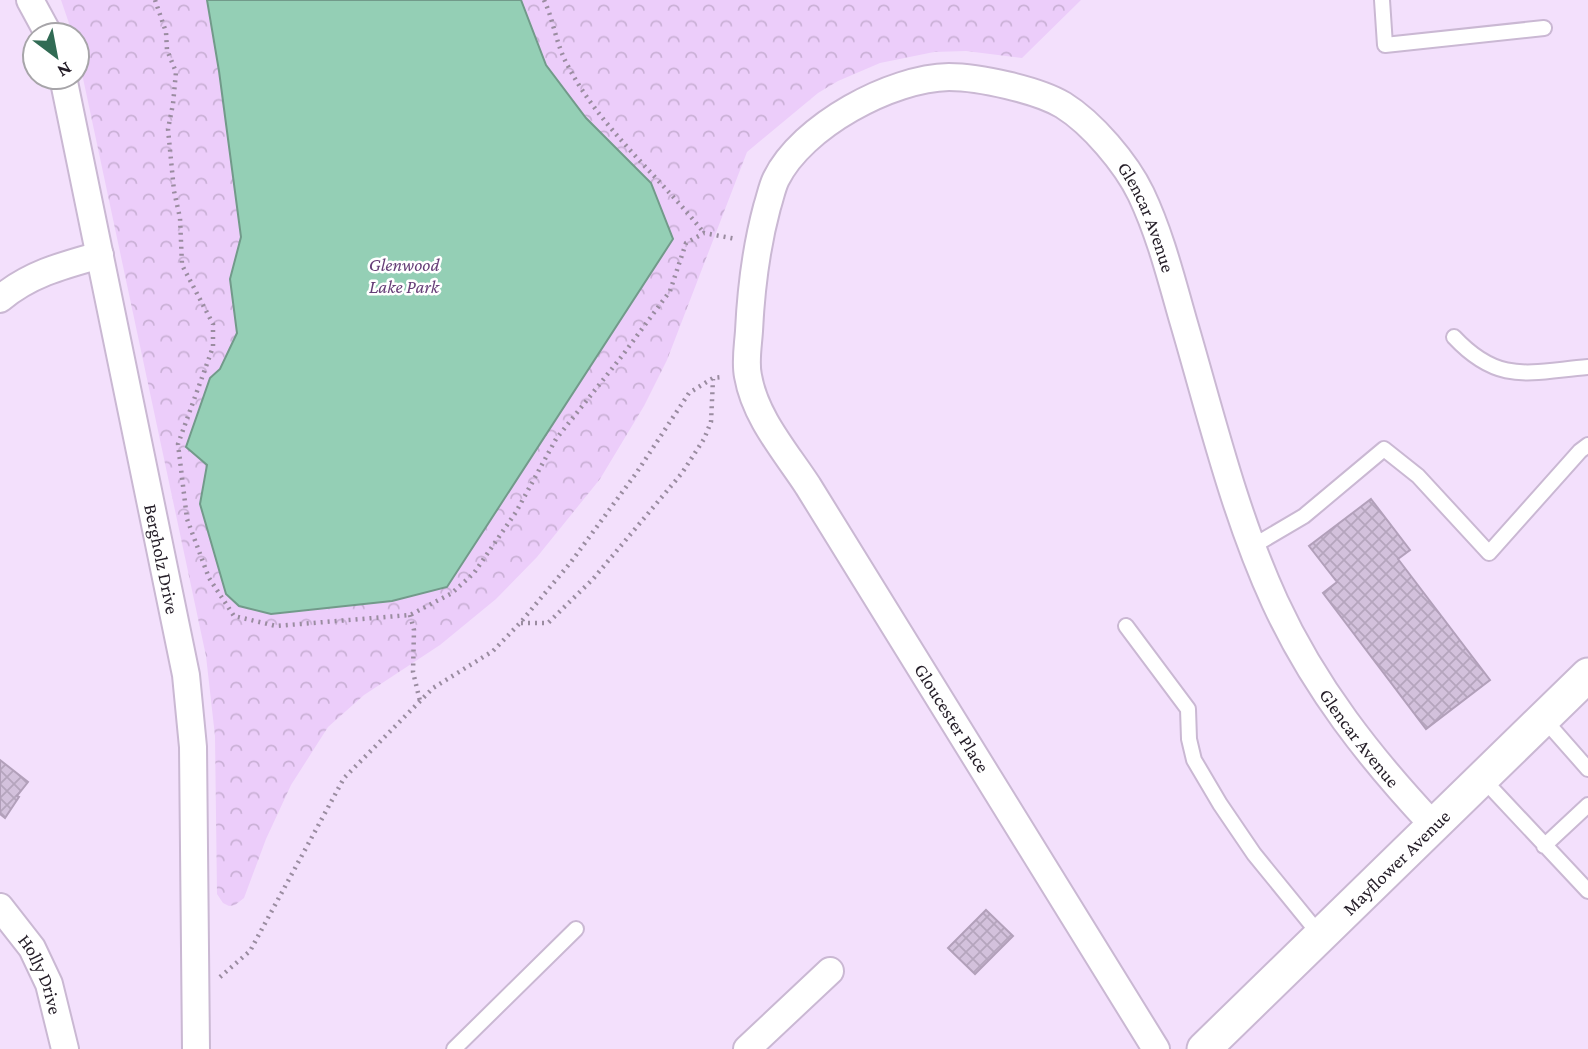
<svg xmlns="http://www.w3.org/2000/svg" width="1588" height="1049" font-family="'Crimson Pro',serif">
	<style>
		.park { fill: url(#park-crowns) }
		.water { fill: #94cfb5; stroke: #729a8a; stroke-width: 2 }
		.building { fill: url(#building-cross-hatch); stroke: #b2a0ba; stroke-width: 2 }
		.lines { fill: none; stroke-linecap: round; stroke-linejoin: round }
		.service-casing { stroke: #cab8d3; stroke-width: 18 }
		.minor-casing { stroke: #cab8d3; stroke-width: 30 }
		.tertiary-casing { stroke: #cab8d3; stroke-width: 37 }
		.path { stroke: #9a8ca0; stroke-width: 4.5; stroke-dasharray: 2 5; stroke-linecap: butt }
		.service { stroke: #fff; stroke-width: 14 }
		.minor { stroke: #fff; stroke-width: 26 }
		.tertiary { stroke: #fff; stroke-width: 33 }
		.labels { text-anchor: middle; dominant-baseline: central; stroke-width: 5; stroke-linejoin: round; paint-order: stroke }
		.street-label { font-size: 19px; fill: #241d27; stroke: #fff }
		.park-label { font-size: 19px; font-style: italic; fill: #663e77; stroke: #fff }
	</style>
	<defs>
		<pattern id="park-crowns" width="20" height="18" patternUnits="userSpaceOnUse" patternTransform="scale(1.75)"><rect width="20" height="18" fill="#eccdfa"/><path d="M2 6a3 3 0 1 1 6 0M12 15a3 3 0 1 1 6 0" fill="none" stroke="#cab0d6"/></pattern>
		<pattern id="building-cross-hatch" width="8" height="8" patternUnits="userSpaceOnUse" patternTransform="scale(1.75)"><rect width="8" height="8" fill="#d3c1dc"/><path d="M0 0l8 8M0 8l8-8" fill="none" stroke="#b5a5bd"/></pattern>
	</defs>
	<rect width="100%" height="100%" fill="#f3e0fc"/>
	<path class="park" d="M61,0H1081L1022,58L966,51L934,52L880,63L838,81L818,93L747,152L667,360L644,406L600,479L537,557L496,599L440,645L364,695L328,727L291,785L266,839L244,898L235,905L229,906L223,903L217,894L215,736L206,656L77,50V35H73Z"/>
	<path class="water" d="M207,0H521L546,65L586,118L651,183L673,239L447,587L392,601L271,614L239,606L226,594L200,504L207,465L186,447L210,378L220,369L237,333L230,279L241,237L219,71Z"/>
	<path class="building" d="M1371,499L1410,550L1398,559L1490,680L1426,729L1323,593L1337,582L1309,546Z
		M0,760L28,782L17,796L19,797L5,818L0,814Z
		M986,910L1013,936L975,974L948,948Z"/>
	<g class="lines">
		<defs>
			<path id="service" d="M1382,0L1385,45L1544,28
				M1454,337C1499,385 1529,372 1588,367
				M1253,546L1304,516L1384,449L1418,476L1489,553L1580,451L1588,445
				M1126,626L1188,709L1189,739L1194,760L1220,804L1254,854L1320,935
				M1543,718L1588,769
				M1482,778L1588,891
				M1544,846L1588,805
				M454,1049L576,929"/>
			<g id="minor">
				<path d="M30,0L49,35"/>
				<path id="s1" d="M63,77L186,675L193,747L196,1049"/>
				<path d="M0,299C29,274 64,265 100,255"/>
				<path id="s2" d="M0,907L32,948L49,984L65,1049"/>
				<path d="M747,1049L830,971"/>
				<path id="s3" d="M1156,1049L808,486C785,451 755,417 748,376C745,362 748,346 749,331C751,289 756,248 767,207C770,198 772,187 776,179C802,126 891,78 949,77C979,77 1038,90 1063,105C1092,123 1126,163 1141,194C1160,234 1171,278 1183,320C1211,415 1234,513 1275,602C1314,687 1370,758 1433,825"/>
			</g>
			<g id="tertiary">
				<path id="s4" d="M1204,1049L1588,675"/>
			</g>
		</defs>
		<use href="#service" class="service-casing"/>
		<use href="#minor" class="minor-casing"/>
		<use href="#tertiary" class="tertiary-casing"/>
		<path class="path" d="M155,0L166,32L167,50L176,72L173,104L168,129L174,191L180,218L182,265L213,324V347L178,444L187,519L209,578L234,616L276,626L410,615L452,593L474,573L516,512L556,439L622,356L670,291L686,243L704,233L736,239
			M544,0C554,21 556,45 568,66C600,128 661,178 704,233
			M410,615L414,630L413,672L420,701
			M521,623H548L593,579L682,473L704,439L711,422L713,379
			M220,977L250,951L344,778L433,688L493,651L520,623L571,562L637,472L689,393L713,378L723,377"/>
		<use href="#service" class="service"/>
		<use href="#minor" class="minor"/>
		<use href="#tertiary" class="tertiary"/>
	</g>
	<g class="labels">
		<g class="street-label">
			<text stroke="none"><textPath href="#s3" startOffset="1458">Glencar Avenue</textPath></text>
			<text stroke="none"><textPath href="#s1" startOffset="492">Bergholz Drive</textPath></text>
			<text transform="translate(952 718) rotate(58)">Gloucester Place</text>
			<text stroke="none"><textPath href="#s3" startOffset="2025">Glencar Avenue</textPath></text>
			<text stroke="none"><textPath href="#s4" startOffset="268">Mayflower Avenue</textPath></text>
			<text stroke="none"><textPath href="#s2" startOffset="80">Holly Drive</textPath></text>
		</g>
		<g class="park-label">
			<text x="404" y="264">Glenwood<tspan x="404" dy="22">Lake Park</tspan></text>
		</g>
	</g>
	<g transform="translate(56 56) rotate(148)"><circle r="33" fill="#ffffff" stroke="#a7a5a9" stroke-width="2"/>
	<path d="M0-5L12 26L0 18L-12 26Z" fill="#316b54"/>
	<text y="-10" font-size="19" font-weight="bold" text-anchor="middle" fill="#241d27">N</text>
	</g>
</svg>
